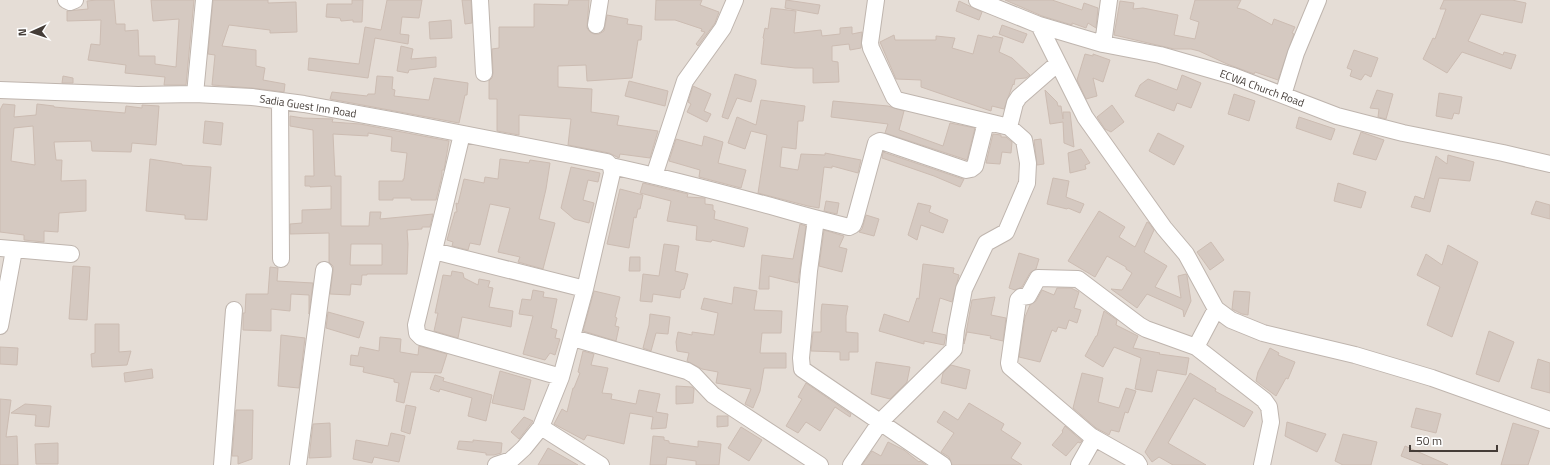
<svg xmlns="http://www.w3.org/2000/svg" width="1550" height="465" font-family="'Titillium Web',sans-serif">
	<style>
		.residential { fill: #e5ddd6 }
		.building { fill: #d5c9c1; stroke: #ccbcb2; fill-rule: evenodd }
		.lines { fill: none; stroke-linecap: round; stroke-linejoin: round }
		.minor-casing { stroke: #bfb5ae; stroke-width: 18 }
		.minor { stroke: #fff; stroke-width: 16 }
		.labels { text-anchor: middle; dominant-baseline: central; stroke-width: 4; stroke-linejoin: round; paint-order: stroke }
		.street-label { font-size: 11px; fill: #443c37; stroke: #fff }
	</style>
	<rect width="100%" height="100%" fill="#f2ece7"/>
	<path class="residential" d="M0,0H1550V465H0Z"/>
	<path class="building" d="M97,0H114L116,24H125V31L138,30L139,56H155V64L176,67L179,19L153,21L151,0H194L186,85H164L165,77L125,73L126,65L88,60L91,44L100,45L101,20L67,21V11L88,9L87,1Z
		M213,0H268V3L296,2L297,32L270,33V30L229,25L222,46L256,50V66L265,68L263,80L285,84L284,92L252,88L212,85L215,55L208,54Z
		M352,0H363L362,22H353V20L341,21L340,18L326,17L327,4H352Z
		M387,0H422L419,18L402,17L400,34L409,35L408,44L375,38L368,78L308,70L309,58L359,64L365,27L381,30Z
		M462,0H471L472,23L465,24Z
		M569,0H589L587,28L590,32L594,34H599L604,31L607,15L628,19L627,24L642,26L641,40H638L632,78L587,81L586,65L558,66V87L592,89L591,112L619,116L617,125L658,131L650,158L620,154L619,158L609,153L568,145L571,119L519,115V135L497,131V99H489V81L492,78L493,73L492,49L499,48V27H534V4L568,5Z
		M656,0H702L700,5L719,12L715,23L698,46L696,44L705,32L701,31L702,29L675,20H655Z
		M786,0L820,5L818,14L785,8Z
		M1005,0H1052L1082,10L1084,3L1098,8L1096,28L1088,23L1086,28L1072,23V25L1042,16Z
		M1195,0H1241L1237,8L1245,10L1272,25L1274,19L1295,27L1292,33L1294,34L1278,80L1255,72L1254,74L1227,64L1199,51L1191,49H1174L1114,35L1120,1L1134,3L1133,9L1143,8L1178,15L1174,35L1195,39L1199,22L1190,19Z
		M1444,0H1512L1526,3L1522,23L1481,14L1468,41L1503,55L1504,52L1516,55L1511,69L1462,52L1447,73L1423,59L1433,38L1435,39L1446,9H1440Z
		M959,1L982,12L979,20L956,11Z
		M771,8L796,11L794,33L821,30L822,36L840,34V28L852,27V34L862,32L861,48L850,50L849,44L832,46V61L838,62L839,82L813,83V68H795L761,64L764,39L763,38L765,28L768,29Z
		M451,20L452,38L430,39L429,22Z
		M1002,25L1027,34L1023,43L999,34Z
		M894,35L895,40H936V36L955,38L952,48L973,54L978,35L992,38L993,36L1003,38L999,52L1012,58L1030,75L1026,78L1015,79L1014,85L1013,84L1004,109L992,106L991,111L921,87V80L896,79L880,42Z
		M401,46L413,49L411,59L436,57V67L409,70L408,73L397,71Z
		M1354,50L1378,58L1371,77L1365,74L1361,80L1350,76L1352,70L1347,68Z
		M1085,54L1093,56V54L1110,60L1103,82L1093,78L1097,96L1086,99L1077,80Z
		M735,74L756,80V84L751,102L737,98L728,119L722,117Z
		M1182,75L1201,83L1191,108L1177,103L1174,111L1135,96L1140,85L1148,79L1177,90Z
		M63,76L73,78V83H62Z
		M377,76L393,77L392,89L395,90L394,96L429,100L434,78L468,83L467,95H465L459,123L330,99L332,92L367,96L368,94H375Z
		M629,81L668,91L665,106L625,96Z
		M693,86L711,94L704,111L711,114L707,122L687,112L691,104L688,102Z
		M1045,90L1057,102L1058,106H1061L1063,119V112H1070L1074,147L1064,143L1063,122L1050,124Z
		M1377,90L1393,94L1386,119L1378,117L1379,109L1370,108Z
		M1439,93L1462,97L1459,114L1454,113L1452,119L1436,116Z
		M1234,94L1255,101L1249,121L1228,114Z
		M761,100L805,106L803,121H798L796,149L782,147L780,167L798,170L801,154L825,155V153L861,160L858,173L832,166V168L824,167L819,208L808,206L758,193L767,135L751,131L745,149L728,143L737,117L756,125Z
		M833,101L888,106L904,111L899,130L943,146L950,123L975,128L967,160L885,133L888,124L831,117Z
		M3,104L15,105L14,117L36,115L37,104L54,106V107L125,113L126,106L142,108V105L159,106L156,145L132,143L131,152L92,151L91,141L54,142L56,160H62L61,181L86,180V211L59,213L58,232L44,231V242L24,240V235L0,232V110ZM33,126L35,165L11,161L14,128Z
		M1112,105L1124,122L1111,132L1105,129L1097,117Z
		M290,116L303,118L333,119L332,122L360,124L449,141L444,170H442V176L436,200H411V198H393V200H379V181H403V179H404L407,153L391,151L392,137L368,133V136L333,134L335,176H341V226H369L370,212H381L380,219L433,214L430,227H422V229L407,230L408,244L407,274H367V275H362L361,285L351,284L350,295L330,294L333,271V266L329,262V233L290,234V224L302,223V210L331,209V186L310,187V186H305V176H314L313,130L290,126ZM351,244H382V265H350Z
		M1299,117L1335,129L1331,140L1296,128Z
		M205,121L223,123L221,145L203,143Z
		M1361,132L1384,140L1376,160L1353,154Z
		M1158,133L1184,146L1174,165L1149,151Z
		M993,134L1001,135V137H1006L1012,142L1011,153L1002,152L1000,164L986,163Z
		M704,136L723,142L718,163L746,170L741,188L699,177L700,170L669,161L676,139L702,146Z
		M1041,139L1044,164L1037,165L1034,140Z
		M1081,149L1090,163L1085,165L1086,169L1070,173L1068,153Z
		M883,152L963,179H964L960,187L934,176L882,158Z
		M1448,155L1474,162L1470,181L1439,178L1430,212L1411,207L1415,196L1424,199L1436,156L1447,164Z
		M150,159L182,164V165L211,167L207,220L185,219V215L146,211Z
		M500,159L529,163L530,160L550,163L546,189L539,219L555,223L543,269L518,262L520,257L498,252L510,208L490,204L480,245L470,243L468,250L452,246L453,242L447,240L455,212H457L456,203L458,204L464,179L484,183L485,177L498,179Z
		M571,167L600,173L598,182L588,180L583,200L594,203L589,223L574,219L561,208Z
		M1053,178L1069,181L1066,197L1084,204L1080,213L1068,208L1067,209L1047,204Z
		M643,183L688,194L687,197L705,198V204L713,205V210L715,211L714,219L748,228L744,247L712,240L711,242L696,240L697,226L667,221L671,201L640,193Z
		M1338,183L1366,192L1361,208L1334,201Z
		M620,189L643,195L640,209H638L636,218L634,217L629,248L607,244Z
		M826,201L839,203L837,214L824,211Z
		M1536,201L1550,205V219L1531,214Z
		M918,203L931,206L929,212L948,220L943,233L921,225L917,240L908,235Z
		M1099,211L1125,227L1119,237L1135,247L1147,222L1149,223L1154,230L1144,252L1167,266L1155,287L1181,298L1178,276L1186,274L1187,276L1191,301L1184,317L1183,310L1147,294L1137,308L1111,289L1122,290L1132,273L1126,269V267L1107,256L1095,277L1068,261Z
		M866,215L879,219L874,236L859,232L862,229Z
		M800,224L806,226L798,283L769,276V289H759L762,255L793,259Z
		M824,230L844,236L839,247L847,249L842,272L819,266Z
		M1211,242L1224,260L1210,270L1197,252Z
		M664,244L679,246L675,271L688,274L684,289L681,290L680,298L653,294L652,302L640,301L643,274L659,276Z
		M1448,245L1478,262L1452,337L1427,325L1440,287L1417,275L1426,254L1442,265Z
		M1019,253L1039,259L1036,269L1030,273L1022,287L1015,290L1009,288Z
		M630,257H640V271H629Z
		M923,264L954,268L953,273L959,275L952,302L940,298L932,332L946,335L944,345L924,341V344L879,331L884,314L909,322L917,298L919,299Z
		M73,266L90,267L87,320L69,319Z
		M270,267L278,268L277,281L313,283L309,314V295L291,294L290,311L271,309V331L243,330V313H245L246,294H268Z
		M452,271L463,273L464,278L478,285L479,279L490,281L488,287L493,288L489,307L513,311L511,327L462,317L458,338L434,331L438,313H435L443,275L451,276Z
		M734,287L757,291L754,310L782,311L781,333H762L760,353H786V368H764L760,391L753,408L745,404L751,389L716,383L718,372L702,369L687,361L689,353L677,351L676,342L678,332L692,335V332L714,335L718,313L701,309L704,298L732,304Z
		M1057,288H1071L1079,292L1074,308L1081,310L1077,323L1069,320L1066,329L1058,327L1056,332L1052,330L1040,362L1019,357L1025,317L1030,305L1036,301L1042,290L1054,295Z
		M533,290L544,292L543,297L557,299L551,328L557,330L555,338L560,339L555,355L550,353L545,360L523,354L533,316L519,314L522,299L531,300Z
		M594,291L620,297L615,317L617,318L615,326L619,327L616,341L583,331Z
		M1234,291L1250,292L1248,315L1242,314L1232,309Z
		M995,297L991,315L1006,318L1003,341L990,338L991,336L967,332L964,344L972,300Z
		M822,304L848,306L846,316V332L858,333V352H849V360H840V352L811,351L813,332H821V312Z
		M1104,311L1117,320L1116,325L1138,336L1133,348L1160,353L1159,354L1189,358L1186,375L1157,370L1152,392L1135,389L1141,358L1114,347L1103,367L1085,356L1096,336H1097Z
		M328,312L364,322L359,338L326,328Z
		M650,314L670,317L668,334L656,333L651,351L643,348L649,325Z
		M95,324H119V352L131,351L127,365L92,367L91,354L95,353Z
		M1489,331L1514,342L1499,382L1476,374Z
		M281,335L305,338L299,388L278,386Z
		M380,337L401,339L400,352L418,355L419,346L447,354L441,373L411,372L404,403L396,401L399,383L394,382V379L363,372L364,367L350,365L351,355L358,356L360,347L379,351Z
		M0,347L18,348L17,365L0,364Z
		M1270,348L1279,353L1278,355L1295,362L1288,379L1286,378L1276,396L1256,381L1258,372Z
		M583,351L594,354L591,365L608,368L602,393L612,394L611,399L636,404L639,390L660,394L656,412L668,414L666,428L651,429L653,417L630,413L624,444L587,435L584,440L554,424L562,409L567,412L573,388H574L580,373L578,372Z
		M1538,359L1550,363V393L1531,388Z
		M876,362L910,367L907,382L890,399L871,394Z
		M951,365L970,370L966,389L941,383L943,373Z
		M152,369L153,378L125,382L124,373Z
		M500,371L531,380L524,410L492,403Z
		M1082,373L1103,378L1098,402L1119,408L1126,388L1136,391L1128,413L1125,412L1119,432L1111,430L1109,435L1096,428L1073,408Z
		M1190,373L1216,389L1215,391L1253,412L1244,427L1194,398L1168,443L1206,465H1173L1159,457L1152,462L1145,452Z
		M435,375L444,378L443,381L492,395L486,421L468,416L472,398L440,389L439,392L430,389Z
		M806,383L851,414L850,417L835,407L820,431L806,422L798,433L786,426L802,399L798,397Z
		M676,386L692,387L694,389L693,403L676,404Z
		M0,399L11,400L6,437L17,436L18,465H0Z
		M969,403L1004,424L1001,430L1021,443L1011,458L1022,465H952L949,457L941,452L954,433L937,422L944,411L958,420Z
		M25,404L51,406L49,427L35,426L36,415L11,413Z
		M406,405L416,407L410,434L401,431Z
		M1416,408L1441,414L1436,433L1411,427Z
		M236,410H253L252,459L238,464V456H232Z
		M717,416H728V426L717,427Z
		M524,417L533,421L519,439L511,432Z
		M1287,422L1326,434L1317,452L1285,436Z
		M330,423L331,457L309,458L313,424Z
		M1513,423L1539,431L1528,465H1501Z
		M1065,426L1082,441L1080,443L1078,442L1066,456L1052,445L1063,432L1062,431Z
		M741,427L762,440L749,461L728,448Z
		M391,433L405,436L399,462L374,457L372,463L353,459L356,440L388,446Z
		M1343,434L1377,442L1371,465H1343L1335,461Z
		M653,436L664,437V440L669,441V443L698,447V441L721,444L719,465H696V461L667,457L666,465H650Z
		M473,440L502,443L501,453L494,455H486V453L457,449L459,441L473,442Z
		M888,442L904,450L919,462L920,461L926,465H862L872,451L881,456Z
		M58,443V464H36L35,444Z
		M1405,446L1448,465H1424L1401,456Z
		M548,448L578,465H538Z"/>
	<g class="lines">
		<defs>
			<path id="minor" d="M66,0L70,2L75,0
				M480,0L484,73
				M977,0L1039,25L1103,44L1160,55L1233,76L1337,116L1403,133L1503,153L1550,164
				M596,25L600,0
				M1039,25L1085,117L1164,228L1186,254L1216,309L1231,320L1263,333L1355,355L1432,378L1550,420
				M1103,44L1109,0
				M0,90L138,95L195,94L252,97L304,104L397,121L607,162L611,166C667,178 723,193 778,208C802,215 825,221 849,227L853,225L855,220L876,143L880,141L884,142L966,170L971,169L975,166L986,122
				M195,94L204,0
				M1283,95L1296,53L1318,0
				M280,101L281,259
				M1008,126L1010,123L1015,103L1019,97L1058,63
				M462,134L416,325L417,333L421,337L561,377
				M654,176L685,81L723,28L735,0
				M816,219L809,271L801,358L802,369L943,465
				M0,248L71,254
				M434,251L585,289
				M0,326L14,250
				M573,338L687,371L694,375L713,395L820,465
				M1196,347L1216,309
				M541,427L601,465
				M222,465L234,310
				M298,465L324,270
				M496,465L511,460L524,448L541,427L561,377L585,289L612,173L611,166
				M851,465L881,421L954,349L956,330L964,289L986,243L1006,232L1027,183L1028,163L1024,140L1008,126H1005L897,100L894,97L871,48L870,43L876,0
				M1079,465L1092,442L1091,436
				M1139,465L1137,462L1091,436L1010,367L1009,363L1018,300L1021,297L1028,296L1038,278L1078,279L1139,325L1146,329L1196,347L1264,400L1269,407L1271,422L1262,465"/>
		</defs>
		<use href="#minor" class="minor-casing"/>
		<use href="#minor" class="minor"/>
	</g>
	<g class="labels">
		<g class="street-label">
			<text transform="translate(1262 88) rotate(20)">ECWA Church Road</text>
			<text transform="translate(308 106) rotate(9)">Sadia Guest Inn Road</text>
		</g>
	</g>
	<g transform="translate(32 32) rotate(267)" stroke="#ffffff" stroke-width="3" paint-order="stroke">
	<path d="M0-3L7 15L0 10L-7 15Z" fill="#443c37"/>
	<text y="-6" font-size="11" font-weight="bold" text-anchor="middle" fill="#443c37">N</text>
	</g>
	<path d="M1410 445v6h87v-6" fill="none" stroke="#443c37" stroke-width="2"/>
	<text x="1416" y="445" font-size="12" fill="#443c37" stroke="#ffffff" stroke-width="3" paint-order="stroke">50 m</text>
</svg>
